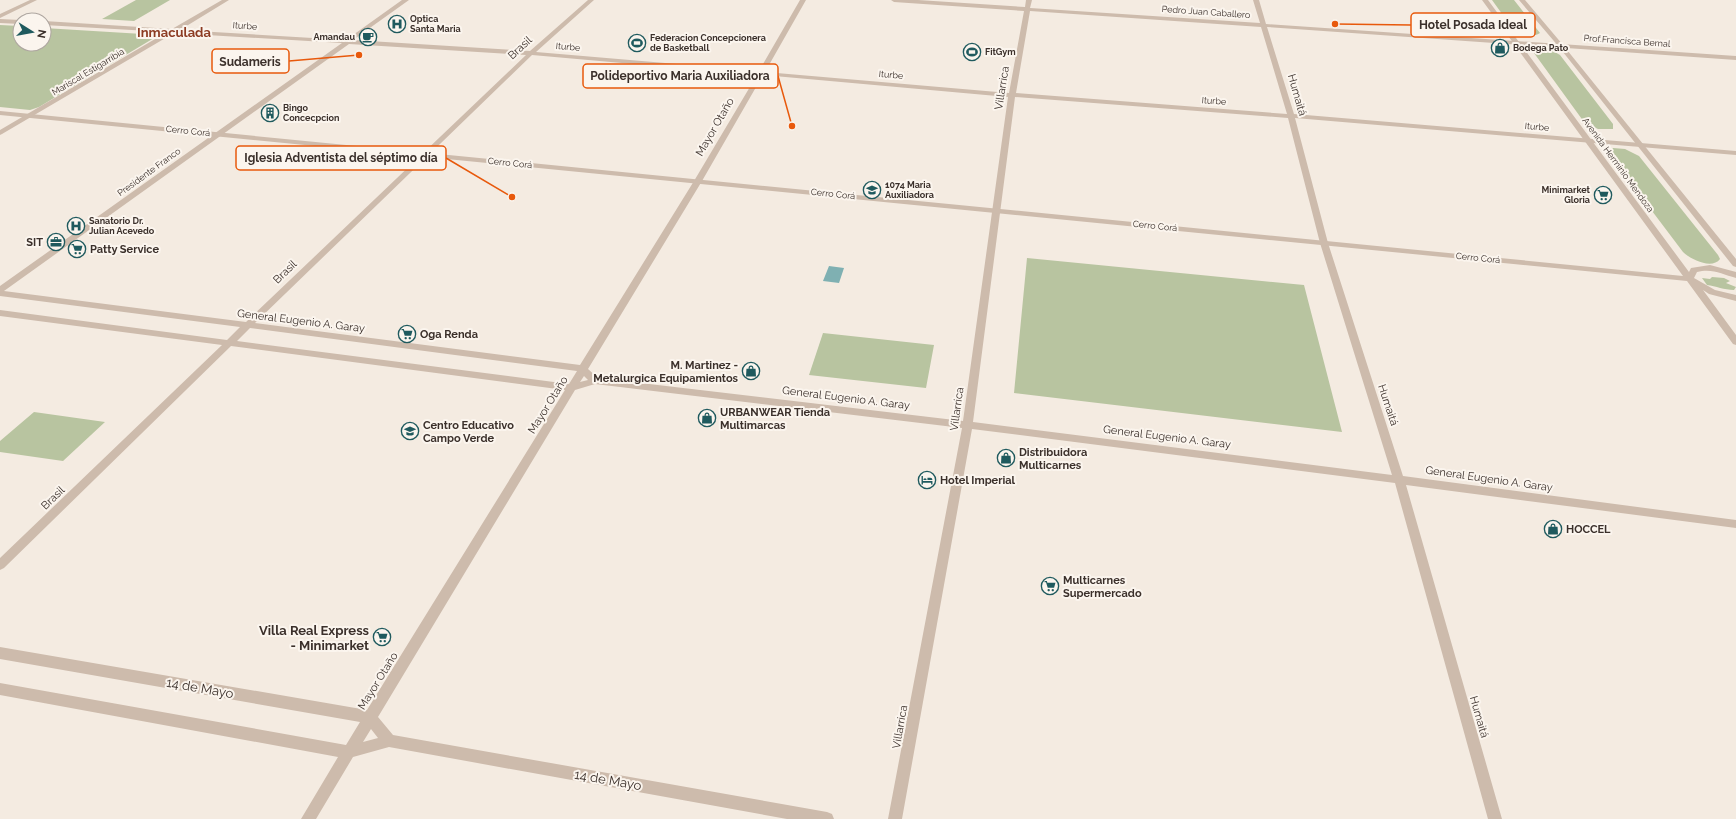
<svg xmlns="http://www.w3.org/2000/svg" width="1736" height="819" font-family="Raleway,sans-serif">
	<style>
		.green { fill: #b8c4a0 }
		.water { fill: #7fb0b2 }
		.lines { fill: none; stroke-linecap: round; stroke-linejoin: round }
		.minor { fill: #cdbbac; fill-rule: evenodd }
		.tertiary { fill: #cdbbac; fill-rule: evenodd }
		.labels { text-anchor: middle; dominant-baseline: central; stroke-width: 4; stroke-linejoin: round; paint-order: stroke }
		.far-street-label { font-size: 9px; fill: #3b302b; stroke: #fbf5ee }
		.far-poi-label { font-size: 9px; font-weight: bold; fill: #3b302b; stroke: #fbf5ee; text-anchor: start }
		.street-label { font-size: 11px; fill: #3b302b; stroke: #fbf5ee }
		.poi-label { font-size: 11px; font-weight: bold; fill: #3b302b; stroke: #fbf5ee; text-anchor: start }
		.far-district-label { font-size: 13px; font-weight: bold; fill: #8c3b22; stroke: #fbf5ee }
		.near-poi-label { font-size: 13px; font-weight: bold; fill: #3b302b; stroke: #fbf5ee; text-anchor: end }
		.near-street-label { font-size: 13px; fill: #3b302b; stroke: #fbf5ee }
		.leader { fill: none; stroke: #e8590c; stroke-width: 1.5 }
		.callout-dot { fill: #e8590c; stroke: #fbf5ee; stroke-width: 1.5 }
		.callout { fill: #fbf5ee; stroke: #e8590c; stroke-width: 1.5 }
		.callout-label { font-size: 12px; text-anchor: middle; font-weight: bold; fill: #3b302b }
	</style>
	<rect width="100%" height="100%" fill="#f4ebe1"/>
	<path class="green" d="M136,0H170L134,21L102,19Z
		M1492,0H1514L1540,33C1520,45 1502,13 1492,0Z
		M0,25L20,26V44H44V28L159,35L39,107L30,110L0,107Z
		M1543,49L1553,51L1560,55L1613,124V129H1598L1584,122L1534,53L1535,50Z
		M1613,148L1625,149L1639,156L1718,255L1720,259C1712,270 1690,259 1683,252L1609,154V149Z
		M1027,258L1304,285L1342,432L1014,393Z
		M1712,277L1724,278L1730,281L1726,283L1736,287L1734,290C1724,290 1716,286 1707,285L1702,278L1710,279Z
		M823,333L934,345L926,388L809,375Z
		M34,412L105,422L63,461L0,452V441Z"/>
	<path class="water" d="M829,266L844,268L839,283L823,281Z"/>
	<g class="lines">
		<path class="minor" d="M30,0H37L0,18V14Z
			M222,0H229L180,30L346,40L402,0H409L353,40L530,51L588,0H594L536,52L759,71L800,0H806L765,72L1009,93L1024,11L894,2L891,0H918L1025,7L1026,0H1032L1030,8L1260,23L1253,0H1259L1266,24L1736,56V60L1267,27L1294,114L1736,151V155L1295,118L1328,243L1403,476L1736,520V528L1406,485L1502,819H1488L1395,483L972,429L902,819H888L962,428L595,384L575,390L378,717L393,735L827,812L832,814L834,819H787L389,747L353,757L316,819H301L338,757L0,695V683L346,745L360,722L0,659V647L367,710L565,390L231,346L4,568L0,570V558L222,345L0,316V310L227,340L240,327L0,296V286L342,43L174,33L2,134L0,135V130L167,32L44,25V21L172,29ZM1030,11L1261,27L1287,114L1016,93ZM349,44L526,55L246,322L4,291ZM532,55L757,75L694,181L580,365L255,323ZM763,75L1008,97L963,421L598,378L588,369L702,181ZM1015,97L1288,118L1320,243L1392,475L973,422ZM250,328L577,371L569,384L237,341ZM584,376L588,380L580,382ZM371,729L378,738L363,742Z
			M0,19L20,20V24L0,23Z"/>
		<path class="tertiary" d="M1482,0H1488L1689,272L1691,268L1710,265L1736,272V278C1722,274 1712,268 1697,272L1694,278L1715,290L1736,295V301L1709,294L1703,290L1736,335V345L1733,344L1687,281L0,115V111L1683,276Z
			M1519,0H1525L1563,45L1736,259V267L1733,266L1559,47Z"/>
	</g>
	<defs>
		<symbol id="hospital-ring" viewBox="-11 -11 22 22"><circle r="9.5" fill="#fbf5ee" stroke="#1f5a5e" stroke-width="1.5"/><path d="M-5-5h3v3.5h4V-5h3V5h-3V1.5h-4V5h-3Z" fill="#1f5a5e"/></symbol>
		<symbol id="cafe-ring" viewBox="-11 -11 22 22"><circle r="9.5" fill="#fbf5ee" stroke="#1f5a5e" stroke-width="1.5"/><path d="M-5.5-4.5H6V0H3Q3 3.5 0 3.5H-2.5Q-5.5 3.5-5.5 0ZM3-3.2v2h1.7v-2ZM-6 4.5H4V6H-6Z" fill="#1f5a5e"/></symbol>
		<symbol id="stadium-ring" viewBox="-11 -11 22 22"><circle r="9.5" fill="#fbf5ee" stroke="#1f5a5e" stroke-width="1.5"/><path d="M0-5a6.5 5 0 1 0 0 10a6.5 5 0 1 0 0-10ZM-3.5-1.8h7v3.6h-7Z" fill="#1f5a5e"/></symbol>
		<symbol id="shop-ring" viewBox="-11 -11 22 22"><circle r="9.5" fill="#fbf5ee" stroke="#1f5a5e" stroke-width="1.5"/><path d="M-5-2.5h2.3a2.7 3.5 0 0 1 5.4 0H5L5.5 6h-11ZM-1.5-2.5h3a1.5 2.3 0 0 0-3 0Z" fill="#1f5a5e"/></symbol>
		<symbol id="building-ring" viewBox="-11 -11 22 22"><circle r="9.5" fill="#fbf5ee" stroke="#1f5a5e" stroke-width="1.5"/><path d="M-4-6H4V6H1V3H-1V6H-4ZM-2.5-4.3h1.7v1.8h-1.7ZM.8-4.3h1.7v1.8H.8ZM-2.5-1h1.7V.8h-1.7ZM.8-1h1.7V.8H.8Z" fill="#1f5a5e"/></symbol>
		<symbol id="school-ring" viewBox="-11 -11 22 22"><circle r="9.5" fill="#fbf5ee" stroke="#1f5a5e" stroke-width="1.5"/><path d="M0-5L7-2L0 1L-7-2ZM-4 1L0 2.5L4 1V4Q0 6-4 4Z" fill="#1f5a5e"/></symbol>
		<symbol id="supermarket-ring" viewBox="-11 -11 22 22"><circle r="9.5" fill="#fbf5ee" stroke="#1f5a5e" stroke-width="1.5"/><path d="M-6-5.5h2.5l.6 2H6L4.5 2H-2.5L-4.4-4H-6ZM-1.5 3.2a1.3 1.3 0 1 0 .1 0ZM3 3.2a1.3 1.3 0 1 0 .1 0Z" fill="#1f5a5e"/></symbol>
		<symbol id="office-ring" viewBox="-11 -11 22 22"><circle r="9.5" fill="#fbf5ee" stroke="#1f5a5e" stroke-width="1.5"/><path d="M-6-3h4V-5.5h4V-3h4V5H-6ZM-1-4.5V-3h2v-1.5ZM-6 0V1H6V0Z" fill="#1f5a5e"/></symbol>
		<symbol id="hotel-ring" viewBox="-11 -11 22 22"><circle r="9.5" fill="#fbf5ee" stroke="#1f5a5e" stroke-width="1.5"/><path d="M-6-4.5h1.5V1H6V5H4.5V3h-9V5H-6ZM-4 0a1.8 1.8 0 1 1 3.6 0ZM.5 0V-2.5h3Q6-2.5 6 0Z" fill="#1f5a5e"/></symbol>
	</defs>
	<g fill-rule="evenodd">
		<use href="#hospital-ring" x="387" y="14" width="20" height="20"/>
		<use href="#cafe-ring" x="358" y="27" width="20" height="20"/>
		<use href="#stadium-ring" x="627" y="33" width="20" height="20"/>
		<use href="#shop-ring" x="1490" y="38" width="20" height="20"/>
		<use href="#stadium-ring" x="962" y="42" width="20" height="20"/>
		<use href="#building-ring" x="260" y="103" width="20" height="20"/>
		<use href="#school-ring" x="862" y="180" width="20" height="20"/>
		<use href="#supermarket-ring" x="1593" y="185" width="20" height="20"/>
		<use href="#hospital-ring" x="66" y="216" width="20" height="20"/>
		<use href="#office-ring" x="46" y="232" width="20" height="20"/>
		<use href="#supermarket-ring" x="67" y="239" width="20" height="20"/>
		<use href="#supermarket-ring" x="397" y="324" width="20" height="20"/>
		<use href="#shop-ring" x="741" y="361" width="20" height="20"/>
		<use href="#shop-ring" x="697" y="408" width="20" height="20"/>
		<use href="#school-ring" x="400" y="421" width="20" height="20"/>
		<use href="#shop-ring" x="996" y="448" width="20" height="20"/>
		<use href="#hotel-ring" x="917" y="470" width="20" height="20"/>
		<use href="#shop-ring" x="1543" y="519" width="20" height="20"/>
		<use href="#supermarket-ring" x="1040" y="576" width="20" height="20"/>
		<use href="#supermarket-ring" x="372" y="627" width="20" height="20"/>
	</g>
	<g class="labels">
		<g class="far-street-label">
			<text transform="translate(1206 12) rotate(4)">Pedro Juan Caballero</text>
			<text transform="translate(245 26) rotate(4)">Iturbe</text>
			<text transform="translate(1627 41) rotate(4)">Prof.Francisca Bernal</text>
			<text transform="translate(568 47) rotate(5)">Iturbe</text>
			<text transform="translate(88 72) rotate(-31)">Mariscal Estigarribia</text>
			<text transform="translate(891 75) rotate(5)">Iturbe</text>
			<text transform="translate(1214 101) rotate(4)">Iturbe</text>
			<text transform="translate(1537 127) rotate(5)">Iturbe</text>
			<text transform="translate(188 131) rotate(6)">Cerro Corá</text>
			<text transform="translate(510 163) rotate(6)">Cerro Corá</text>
			<text transform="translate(1618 165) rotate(54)">Avenida Herminio Mendoza</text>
			<text transform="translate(149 172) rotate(-36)">Presidente Franco</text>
			<text transform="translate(833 194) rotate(6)">Cerro Corá</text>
			<text transform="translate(1155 226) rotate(6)">Cerro Corá</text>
			<text transform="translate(1478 258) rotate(6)">Cerro Corá</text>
		</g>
		<g class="far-poi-label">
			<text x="410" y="19">Optica<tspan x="410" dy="10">Santa Maria</tspan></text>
			<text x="355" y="37" text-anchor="end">Amandau</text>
			<text x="650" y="38">Federacion Concepcionera<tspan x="650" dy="10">de Basketball</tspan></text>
			<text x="1513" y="48">Bodega Pato</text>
			<text x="985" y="52">FitGym</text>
			<text x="283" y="108">Bingo<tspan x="283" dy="10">Concecpcion</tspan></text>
			<text x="885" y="185">1074 Maria<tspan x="885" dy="10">Auxiliadora</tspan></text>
			<text x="1590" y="190" text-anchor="end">Minimarket<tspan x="1590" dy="10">Gloria</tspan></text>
			<text x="89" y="221">Sanatorio Dr.<tspan x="89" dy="10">Julian Acevedo</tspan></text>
		</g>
		<g class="street-label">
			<text transform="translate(520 48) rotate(-43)">Brasil</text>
			<text transform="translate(1002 88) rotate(-81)">Villarrica</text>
			<text transform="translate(1297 95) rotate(74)">Humaitá</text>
			<text transform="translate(715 127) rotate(-60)">Mayor Otaño</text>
			<text transform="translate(285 272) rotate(-44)">Brasil</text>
			<text transform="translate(301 321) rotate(7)">General Eugenio A. Garay</text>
			<text transform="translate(846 398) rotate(7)">General Eugenio A. Garay</text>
			<text transform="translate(548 405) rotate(-58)">Mayor Otaño</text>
			<text transform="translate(1388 405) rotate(72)">Humaitá</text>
			<text transform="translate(957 409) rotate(-82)">Villarrica</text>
			<text transform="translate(1167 437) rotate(7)">General Eugenio A. Garay</text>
			<text transform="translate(1489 479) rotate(8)">General Eugenio A. Garay</text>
			<text transform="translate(53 498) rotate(-44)">Brasil</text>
			<text transform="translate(378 681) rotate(-58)">Mayor Otaño</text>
			<text transform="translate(1479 717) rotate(74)">Humaitá</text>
			<text transform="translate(900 727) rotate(-80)">Villarrica</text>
		</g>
		<g class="poi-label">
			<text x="43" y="242" text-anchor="end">SIT</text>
			<text x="90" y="249">Patty Service</text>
			<text x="420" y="334">Oga Renda</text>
			<text x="738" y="365" text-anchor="end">M. Martinez -<tspan x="738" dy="13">Metalurgica Equipamientos</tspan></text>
			<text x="720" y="412">URBANWEAR Tienda<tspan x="720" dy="13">Multimarcas</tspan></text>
			<text x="423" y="425">Centro Educativo<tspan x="423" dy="13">Campo Verde</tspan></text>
			<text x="1019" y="452">Distribuidora<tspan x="1019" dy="13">Multicarnes</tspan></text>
			<text x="940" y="480">Hotel Imperial</text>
			<text x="1566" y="529">HOCCEL</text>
			<text x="1063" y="580">Multicarnes<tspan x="1063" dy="13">Supermercado</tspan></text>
		</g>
		<g class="far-district-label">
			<text x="174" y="32">Inmaculada</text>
		</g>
		<g class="near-poi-label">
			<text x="369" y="630">Villa Real Express<tspan x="369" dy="15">- Minimarket</tspan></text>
		</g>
		<g class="near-street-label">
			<text transform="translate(200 688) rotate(10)">14 de Mayo</text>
			<text transform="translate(608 780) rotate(10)">14 de Mayo</text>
		</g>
	</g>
	<path class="leader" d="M1335 24L1411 25M359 55L289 61M792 126L778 76M512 197L446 158"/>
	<g class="callout-dot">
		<circle cx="1335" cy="24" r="4"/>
		<circle cx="359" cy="55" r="4"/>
		<circle cx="792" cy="126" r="4"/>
		<circle cx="512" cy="197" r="4"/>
	</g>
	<g class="callout">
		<rect x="1411" y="13" width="124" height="24" rx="4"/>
		<rect x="212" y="49" width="77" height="24" rx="4"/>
		<rect x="583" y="64" width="195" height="24" rx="4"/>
		<rect x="236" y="146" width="210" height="24" rx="4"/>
	</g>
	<g class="callout-label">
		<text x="1473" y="29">Hotel Posada Ideal</text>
		<text x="250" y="66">Sudameris</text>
		<text x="680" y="80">Polideportivo Maria Auxiliadora</text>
		<text x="341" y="162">Iglesia Adventista del séptimo día</text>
	</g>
	<g transform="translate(32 32) rotate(101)"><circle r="19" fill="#fbf5ee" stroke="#aea6a0"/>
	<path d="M0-3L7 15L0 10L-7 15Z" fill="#1f5a5e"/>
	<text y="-6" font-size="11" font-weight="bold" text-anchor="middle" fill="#3b302b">N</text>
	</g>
</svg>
